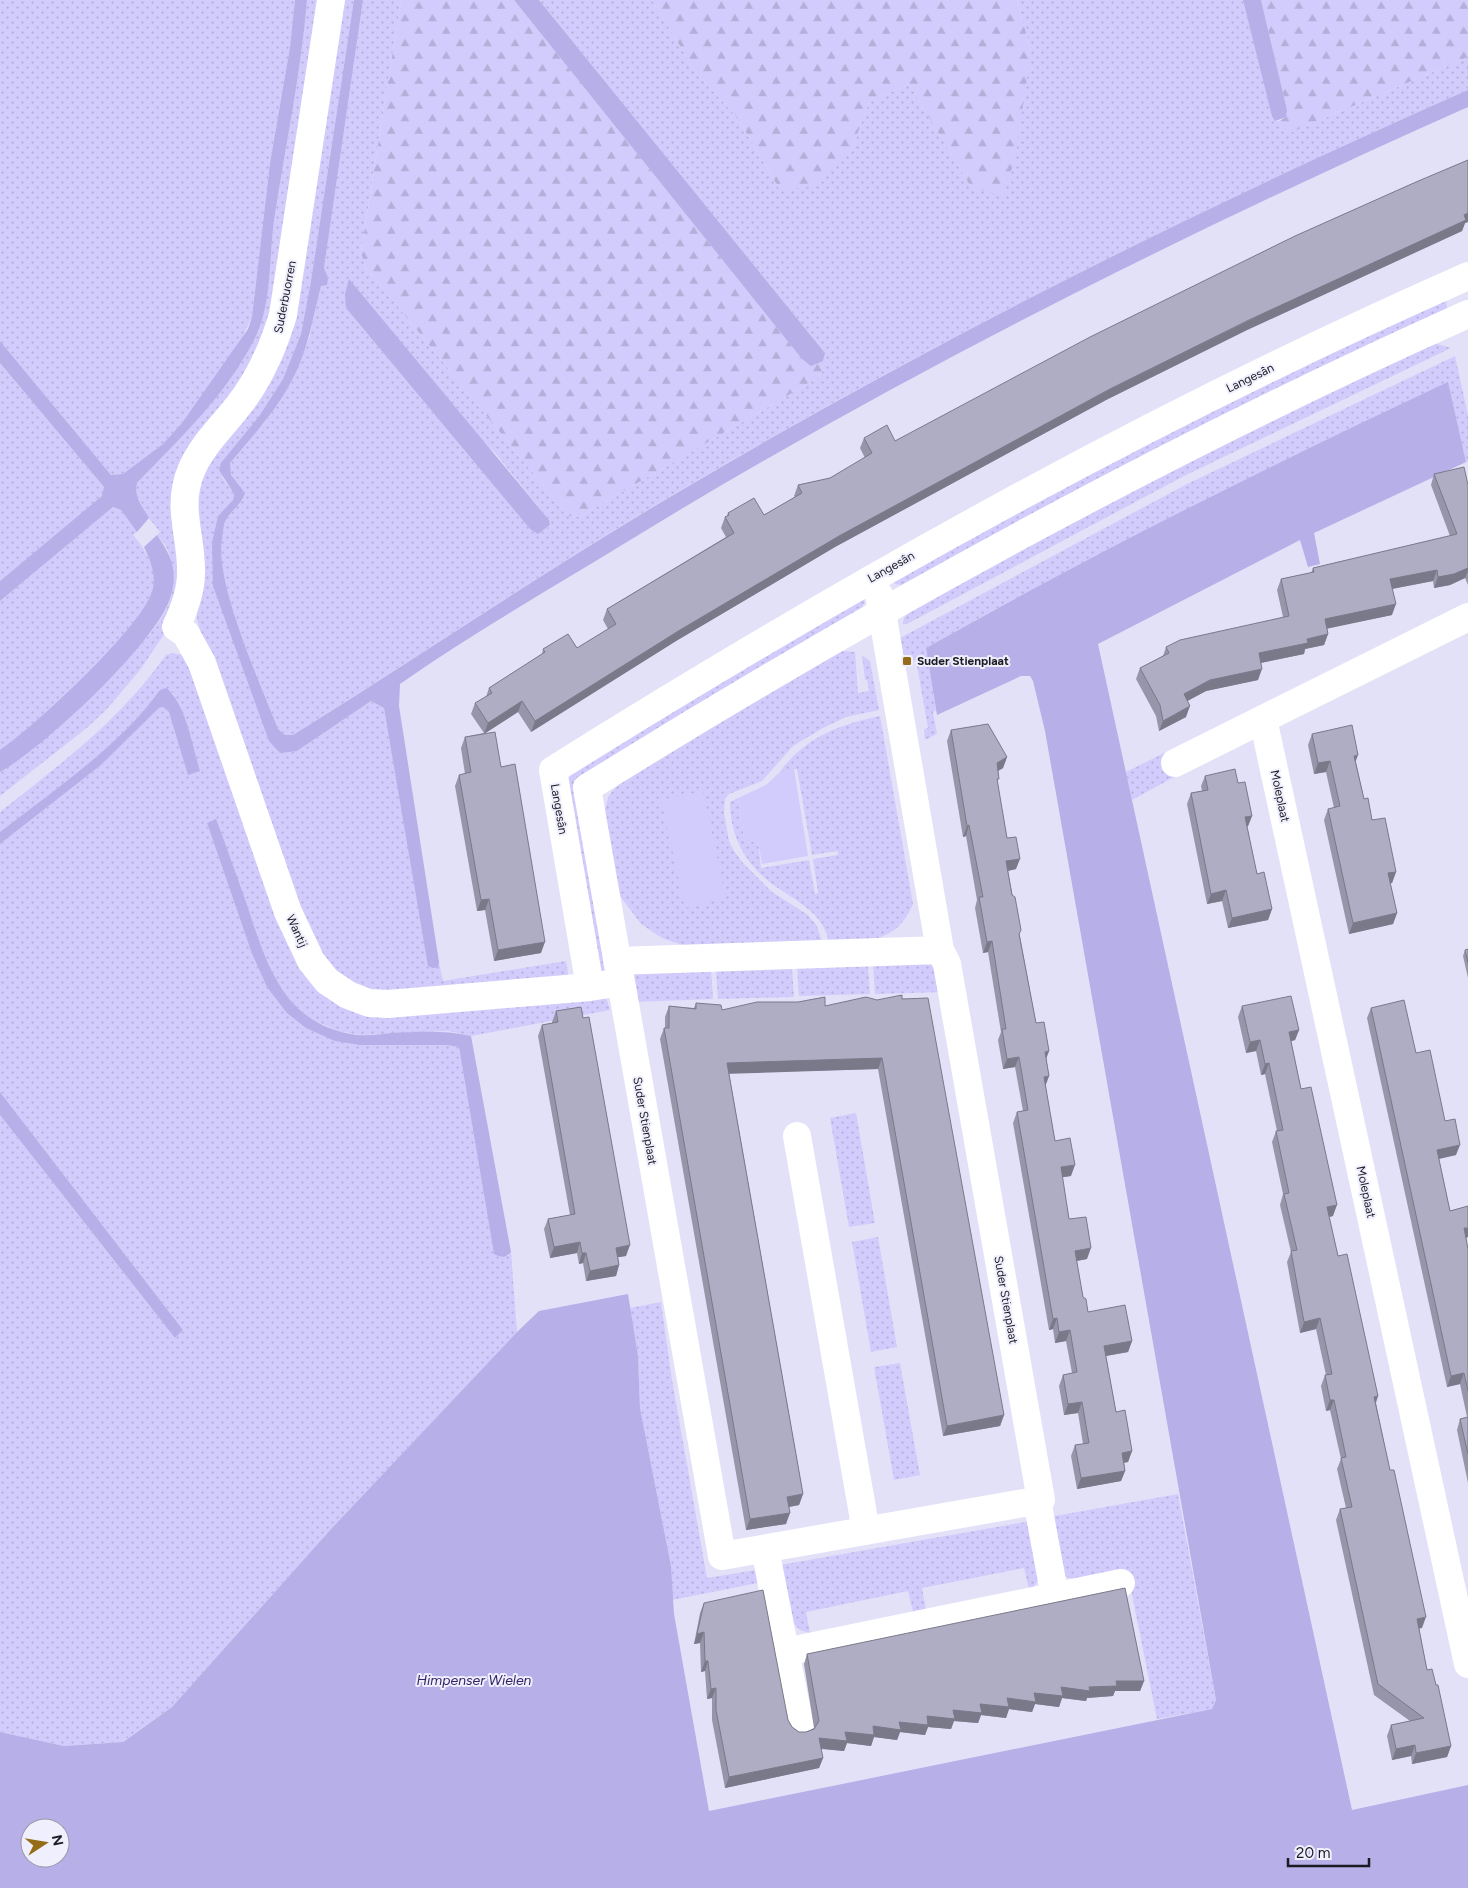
<svg xmlns="http://www.w3.org/2000/svg" width="1468" height="1888" font-family="Figtree,sans-serif">
	<style>
		.grass { fill: url(#grass-dots); fill-rule: evenodd }
		.forest { fill: url(#forest-firs) }
		.park { fill: #d1ccfc }
		.water { fill: #b6afe8; fill-rule: evenodd }
		.lines { fill: none; stroke-linecap: round; stroke-linejoin: round }
		.minor { stroke: #fff; stroke-width: 28 }
		.wall { fill: #9695a9 }
		.shaded-wall { fill: #7a7989 }
		.building { fill: #afadc4; stroke: #7a7989 }
		.poi-dot { fill: #956c17; stroke: #f0effd; stroke-width: 2 }
		.labels { text-anchor: middle; dominant-baseline: central; stroke-width: 4; stroke-linejoin: round; paint-order: stroke }
		.street-label { font-size: 12px; fill: #1b1b23; stroke: #f0effd }
		.poi-label { font-size: 12px; font-weight: bold; fill: #1b1b23; stroke: #f0effd; text-anchor: start }
		.water-label { font-size: 14px; font-style: italic; fill: #342466; stroke: #f0effd }
	</style>
	<defs>
		<pattern id="grass-dots" width="8" height="8" patternUnits="userSpaceOnUse" patternTransform="scale(1.25)"><rect width="8" height="8" fill="#d1ccfc"/><path d="M2 2h.1M6 6h.1" fill="none" stroke="#b3afd8" stroke-width="1.8" stroke-linecap="round"/></pattern>
		<pattern id="forest-firs" width="22" height="20" patternUnits="userSpaceOnUse" patternTransform="scale(1.25)"><rect width="22" height="20" fill="#d1ccfc"/><path d="M5 1l3.5 6h-7zM16 11l3.5 6h-7z" fill="#b3afd8"/></pattern>
	</defs>
	<rect width="100%" height="100%" fill="#e3e1f8"/>
	<path class="grass" d="M0,0H295L290,47L270,163L252,317L239,344L182,423L163,444L123,474L111,475L0,341Z
		M307,0H325L270,338L197,447L184,557L171,624L140,670L107,709L88,727L0,796V772C35,753 166,634 171,596C172,588 171,558 168,551C166,545 161,540 157,535L160,532C149,518 133,502 137,483C180,438 228,394 256,336C272,302 269,258 274,221C285,147 301,75 307,0Z
		M337,0H354L311,281L301,334L283,379L222,477L234,494L233,500L218,516L212,542L269,741L297,751L371,701L384,708L410,854L438,967L439,962L443,981L566,961L569,981L367,995L316,957L209,660L197,620L192,487L264,380Z
		M363,0H401L361,251L365,266L568,516L579,517L821,376L825,353L539,0H652L697,74L737,117L780,190L851,152L869,102L909,84L971,187L1031,51L1017,0H1243L1275,121H1279L1282,131L1292,132L1468,57V90C1200,208 939,338 686,487C553,565 424,653 293,735H285L278,729C261,685 215,584 222,540C222,533 223,523 227,518C233,509 242,504 245,494L231,475L230,463L267,419L291,383L309,338L321,286L328,277L324,268ZM346,308L496,454L549,520L550,526L538,533L530,529Z
		M1446,300L1447,309L1146,454L901,585L895,584L893,579L1231,397Z
		M1433,343L1451,348L1184,476L907,624H903L904,618L910,610L1157,476Z
		M1455,356L1468,415V461L1466,462L1448,383C1271,467 1096,552 926,648L936,710L933,712L937,734L925,740L924,729L928,728L916,660L903,662L900,638L1187,484Z
		M0,363L104,487L103,496L0,581Z
		M113,507L121,510L137,532L133,535C145,549 159,570 153,590C139,631 37,726 0,750V601Z
		M862,598L865,602L862,607L574,782L607,972L597,974L568,780L571,773Z
		M841,651L855,652L858,693L869,691L867,680H865L862,655L870,661L879,710L846,717L823,728L793,746L762,781L729,794L725,799L724,813L729,841L734,851L743,863L772,892L808,915L817,926L822,942L685,946L662,938L641,924L620,896L604,812L609,795L622,781Z
		M172,653L183,655L191,660L251,821L345,1001L606,997L610,1010L471,1036L448,1031L360,1035L338,1031L311,1019L295,1006L276,982L261,948L216,820L207,823L251,951L306,1028L414,1045H447L459,1047L494,1254L508,1256L511,1252L517,1332L332,1528L172,1707L122,1742L64,1746L0,1732V1115L175,1338L183,1330L0,1092V844L101,765L159,708L163,707L169,712L200,771L179,705L173,693L160,690C118,748 56,789 0,832V812C63,762 118,722 166,655Z
		M880,716L913,904C896,945 866,940 829,942C823,914 800,903 778,888C748,868 730,839 730,802L738,798L745,843L758,841L761,868L809,860L815,894L818,893L813,859L838,855V851L812,855L797,769L779,773C805,737 838,725 880,716Z
		M1164,753L1176,776L1132,800L1126,772Z
		M936,963L943,992L875,994L873,965Z
		M868,966L870,994L799,996L797,968Z
		M792,968L794,997L718,999L716,970Z
		M711,970L713,999L633,1002V974Z
		M856,1113L875,1223L849,1227L830,1118Z
		M878,1237L897,1347L871,1352L852,1242Z
		M661,1302L672,1380L707,1578L756,1570L758,1583L672,1600L671,1566L640,1408L638,1356L630,1308Z
		M900,1363L920,1475L894,1480L874,1367Z
		M1178,1494L1216,1700L1212,1709L1157,1719L1127,1570C1108,1573 1078,1587 1062,1574L1049,1517Z
		M1031,1521L1039,1579L1033,1588L1029,1589L1024,1568L922,1588L926,1610L913,1612L908,1591L806,1612L810,1633L800,1630L791,1621L780,1565Z"/>
	<path class="forest" d="M401,0H514L802,359L823,361L825,353L821,376L579,517L568,516L365,266L361,252Z
		M652,0H1017L1031,51L1015,159L1003,196L971,187L909,84L869,102L851,152L815,186L780,190L737,117L697,74Z
		M1261,0H1468V57L1292,132L1282,131L1279,121L1286,117L1287,110Z"/>
	<path class="park" d="M794,769L808,856L762,864L758,841L745,843L738,798L766,785L779,773Z
		M703,791L726,898L685,908L661,800Z"/>
	<path class="water" d="M295,0H307C301,75 285,147 274,221C269,258 272,302 256,336C228,394 180,438 137,483C134,498 142,506 149,518L137,532L121,510L113,507L0,601V581L102,496L104,487L0,363V341L111,475L123,474L163,444L182,423L248,329L252,317L270,163L290,47Z
		M354,0H363L324,268L328,277L327,285L321,286C313,318 307,354 290,384C274,413 251,438 230,463L231,475L245,493C242,504 233,509 227,518C223,523 223,533 222,540C215,584 261,685 278,729L285,735H293C425,653 553,565 687,487C939,338 1200,208 1468,90V107C1176,237 890,380 617,548C545,592 470,635 400,684L399,706L439,962L438,967L433,968L428,966L384,708L371,701L297,751L280,753L269,741L213,586L212,542L218,516L233,500L234,494L219,470L221,463L260,415L283,379L301,334L311,281Z
		M514,0H539L825,353L823,361L811,366L802,359Z
		M1243,0H1261L1287,110L1286,117L1275,121L1272,116Z
		M349,279L549,520L550,525L538,534L530,529L346,308L345,294Z
		M1448,382L1466,462L1314,533L1320,564L1308,567L1300,540L1098,644L1352,1810L1468,1785V1888H0V1732L64,1746L123,1742L172,1707L332,1528L517,1332L539,1311L628,1294L638,1356L640,1408L671,1566L674,1614L709,1811L1212,1709L1216,1700L1045,731L1033,681L1030,676H1021L937,715L926,648C1096,552 1271,465 1448,382ZM30,1828H60V1858H30Z
		M157,535C171,555 178,571 171,595C161,639 41,750 0,772V750C32,729 147,623 153,588C156,573 150,560 144,547Z
		M166,688C185,701 193,748 200,771L188,775L169,712L163,707L159,708L101,765L0,844V832C56,788 118,748 160,690Z
		M216,819C227,848 237,877 247,905C267,966 284,1025 357,1035C368,1036 381,1034 392,1033C419,1032 444,1030 471,1036L511,1252C505,1259 501,1257 494,1254L459,1047L447,1045H360L335,1041L306,1028L287,1013L267,987L251,951L207,823Z
		M0,1092L183,1330L175,1338L0,1115Z"/>
	<g class="lines">
		<path class="minor" d="M331,0L283,315C273,348 260,379 238,406C222,427 201,446 191,471C176,508 192,536 191,573C191,592 184,610 176,627L186,634L202,663L288,912L311,961L327,981L348,995L369,1003L388,1004L590,987L621,982
			M1263,719L1468,1664
			M1175,763L1468,617
			M940,950L947,964L1041,1500L722,1556L587,788C871,611 1162,451 1468,314
			M617,961L940,950L879,595
			M590,987L553,770C847,586 1150,416 1468,276
			M797,1136L866,1531
			M1037,1500L1055,1597
			M765,1549L800,1727
			M785,1652L1121,1583"/>
	</g>
	<path class="wall" d="M1468,160V222L1465,223L1462,231L1247,330L1106,400L835,547L676,641L531,732L518,712L485,733L501,767L541,953L494,961L485,910L477,911L455,786L459,775L465,774L461,748L465,737L484,733L471,714L475,703L486,697L489,688L542,654L543,649L577,648L608,629L603,620L607,609L726,537L721,528L725,517L727,516L728,513L764,515L795,497L794,496L798,485L830,478L865,458L860,448L864,438L895,441Z
		M1434,474L1468,485V585L1465,578L1450,585L1434,588L1433,581L1392,589V615L1327,628L1328,634L1324,645L1305,649L1304,654L1261,663L1258,680L1206,691L1187,701L1186,717L1159,731L1156,716L1136,679L1140,668L1163,656L1166,647L1283,617L1277,590L1281,579L1311,573L1313,568L1450,536L1431,485Z
		M951,730L1007,757L1003,768L998,771L997,784L1007,838L1016,869L1008,871L1036,1023L1049,1051L1046,1058L1049,1076L1045,1086L1055,1141L1071,1176L1062,1177L1069,1219L1087,1259L1076,1261L1083,1297L1088,1312L1132,1341L1128,1352L1106,1356L1116,1412L1132,1451L1128,1462L1124,1463L1125,1471L1121,1481L1077,1489L1071,1456L1075,1445L1083,1444L1078,1413L1064,1415L1059,1386L1063,1375L1072,1373L1066,1341L1055,1343L1053,1329L1049,1330L1013,1123L1017,1112L1023,1111L1015,1067L1003,1069L998,1040L1001,1032L988,952L983,953L975,908L977,900L966,836L963,837L947,741Z
		M1312,734L1356,762L1364,799L1372,820L1396,872L1392,883H1390L1397,913L1393,924L1349,934L1324,820L1328,809L1334,808L1326,772L1314,774L1308,745Z
		M1205,776L1238,783L1252,816L1248,826L1247,827L1257,874L1272,909L1268,920L1228,928L1222,901L1207,904L1187,804L1191,793L1202,791L1201,786Z
		M1468,949V978L1463,956L1465,950Z
		M902,999L1004,1415L1000,1426L943,1436L878,1069L729,1073L803,1494L799,1505L789,1507L786,1524L746,1530L660,1039L664,1028H665V1017L669,1006L694,1008L696,1003L722,1010L825,1006L877,1000Z
		M1242,1006L1299,1030L1295,1040L1291,1041L1301,1089L1333,1216L1329,1217L1338,1256L1378,1396L1376,1403L1422,1628H1419L1427,1670L1436,1685L1451,1746L1447,1757L1412,1764L1411,1756L1392,1760L1387,1736L1391,1725L1410,1721L1374,1695L1336,1520L1340,1509L1346,1508L1337,1469L1341,1459L1330,1410L1326,1411L1321,1386L1325,1375H1326L1316,1329L1300,1333L1287,1262L1291,1252L1280,1205L1283,1194L1272,1142L1276,1131H1277L1265,1074L1261,1075L1256,1051L1246,1053L1238,1017Z
		M1371,1008L1416,1053L1445,1121L1456,1155L1439,1159L1450,1211L1468,1206V1237L1466,1238L1468,1249V1483L1457,1430L1460,1419L1467,1417L1460,1384L1447,1387L1367,1018Z
		M556,1011L626,1256L618,1257L619,1265L616,1276L586,1281L583,1263L579,1264L577,1253L550,1258L544,1229L548,1219L570,1215L538,1036L542,1025L552,1023V1022Z
		M704,1603L788,1720L792,1727L799,1732H806L814,1728L804,1664L807,1654L1144,1681L1140,1691H1115L1113,1696L1087,1698L1086,1701L1062,1698L1059,1707L1035,1704L1032,1712L1009,1709L1006,1718L981,1715L978,1723L954,1721L951,1729L928,1727L925,1735L900,1732L897,1740L874,1737L871,1746L847,1743L844,1751L821,1749L823,1758L819,1768L725,1788L712,1720V1698L707,1699L705,1671L701,1672L700,1643L694,1644L700,1613Z"/>
	<path class="shaded-wall" d="M1468,213V222L1465,223L1462,231L1247,330L1106,400L835,547L676,641L531,732L535,721L680,630L839,536L1110,389Z
		M1468,568V571L1465,578L1450,585L1434,588L1438,577Z
		M1437,570L1433,581L1386,590L1390,579Z
		M1396,604L1392,615L1321,630L1325,619Z
		M1328,634L1324,645L1305,649L1304,654L1255,664L1259,653L1307,639Z
		M1262,669L1258,680L1206,691L1180,705L1184,694L1210,680Z
		M522,701L518,712L484,734L488,723Z
		M1190,706L1186,717L1159,731L1163,721Z
		M1358,755L1354,766V756Z
		M1007,757L1003,768L993,774L997,763Z
		M1330,761L1326,772L1314,774L1318,763Z
		M1252,816L1248,826L1241,828L1245,817Z
		M969,825L966,836L963,837L967,826Z
		M1020,859L1016,869L1002,872L1006,861Z
		M1396,872L1392,883L1384,884L1388,873Z
		M1226,890L1222,901L1207,904L1211,894Z
		M489,899L485,910L477,911L481,900Z
		M1272,909L1268,920L1228,928L1232,918Z
		M1397,913L1393,924L1349,934L1353,923Z
		M992,941L988,952L983,953L987,942Z
		M545,942L541,953L494,961L498,950Z
		M1299,1030L1295,1040L1285,1043L1289,1032Z
		M1260,1040L1256,1051L1246,1053L1250,1042Z
		M1049,1051L1045,1062V1052Z
		M1019,1057L1015,1067L1003,1069L1007,1059Z
		M882,1058L878,1069L723,1074L727,1063Z
		M1269,1063L1265,1074L1261,1075L1265,1064Z
		M1049,1076L1045,1087L1044,1077Z
		M1460,1145L1456,1155L1433,1160L1437,1150Z
		M1075,1165L1071,1176L1057,1178L1061,1167Z
		M1337,1205L1333,1216L1323,1218L1327,1207Z
		M1464,1228H1468V1237L1460,1239Z
		M580,1242L577,1253L550,1258L554,1247Z
		M630,1245L626,1256L613,1258L616,1248Z
		M1091,1248L1087,1259L1071,1262L1075,1251Z
		M582,1253H586L583,1263L579,1264Z
		M619,1265L616,1276L586,1281L590,1271Z
		M1057,1318L1053,1329L1049,1330L1053,1319Z
		M1320,1318L1316,1329L1300,1333L1304,1322Z
		M1070,1330L1066,1341L1055,1343L1059,1332Z
		M1132,1341L1128,1352L1100,1357L1104,1346Z
		M1464,1373L1460,1384L1447,1387L1451,1376Z
		M1378,1396L1374,1407V1397Z
		M1330,1400H1334L1330,1410L1326,1411Z
		M1082,1402L1078,1413L1064,1415L1068,1404Z
		M1004,1415L1000,1426L943,1436L947,1426Z
		M1132,1451L1128,1462L1118,1463L1122,1453Z
		M1125,1471L1121,1481L1077,1489L1081,1478Z
		M803,1494L799,1505L783,1508L787,1497Z
		M790,1513L786,1524L746,1530L750,1519Z
		M1426,1617L1422,1628L1413,1630L1417,1619Z
		M704,1632L700,1643L694,1644L697,1634Z
		M705,1661H708L705,1671L701,1672Z
		M1116,1681H1144L1140,1691H1115L1113,1696L1087,1698L1086,1701L1062,1698L1059,1707L1035,1704L1032,1712L1009,1709L1006,1718L981,1715L978,1723L954,1721L951,1729L928,1727L925,1735L900,1732L897,1740L874,1737L871,1746L847,1743L844,1751L815,1748L819,1738L1061,1687H1089Z
		M716,1688L712,1698L707,1699L711,1689Z
		M1415,1745L1411,1756L1392,1760L1396,1749Z
		M1451,1746L1447,1757L1412,1764L1416,1753Z
		M823,1758L819,1768L725,1788L729,1777Z"/>
	<path class="building" d="M1468,160V213L1464,215L1466,220L1251,319L1110,389L839,536L680,630L535,721L522,701L488,723L475,703L492,693L489,688L545,652L543,649L568,634L577,648L616,624L607,609L734,533L725,517L729,515L728,513L754,498L764,515L802,493L798,485L830,478L872,453L864,438L887,425L895,441L1090,337L1295,236L1416,182Z
		M1464,467L1468,485V568L1454,574L1438,577L1437,570L1390,579L1396,604L1325,619L1328,634L1307,639L1308,643L1259,653L1262,669L1210,680L1184,694L1190,706L1163,721L1160,705L1140,668L1169,653L1166,647L1180,640L1289,616L1281,579L1314,572L1313,568L1457,534L1434,474Z
		M988,724L1007,757L997,763L999,779H997L1007,838L1016,837L1020,859L1006,861L1012,895L1015,897L1021,930L1019,934L1036,1023L1044,1022L1049,1051L1045,1052L1049,1076L1044,1077L1055,1141L1070,1138L1075,1165L1061,1167L1069,1219L1086,1217L1091,1248L1075,1251L1083,1297L1086,1299L1088,1312L1125,1305L1132,1341L1104,1346L1116,1412L1125,1410L1132,1451L1122,1453L1125,1471L1081,1478L1075,1445L1089,1443L1082,1402L1068,1404L1063,1375L1077,1372L1070,1330L1059,1332L1057,1318L1053,1319L1017,1112L1028,1110L1019,1057L1007,1059L1002,1029H1006L992,941L987,942L979,897H983L969,825L967,826L951,730Z
		M1352,725L1358,755L1354,756L1364,799L1368,798L1372,820L1385,818L1396,872L1388,873L1397,913L1353,923L1328,809L1340,806L1330,761L1318,763L1312,734Z
		M495,732L501,767L515,764L545,942L498,950L489,899L481,900L459,775L471,772L465,737Z
		M1235,769L1238,783L1245,782L1252,816L1245,817L1257,874L1264,872L1272,909L1232,918L1226,890L1211,894L1191,793L1208,790L1205,776Z
		M1468,949V963L1465,950Z
		M902,995V999L928,998L1004,1415L947,1426L882,1058L727,1063L803,1494L787,1497L790,1513L750,1519L664,1028H669V1006L696,1009V1003L721,1005L722,1010L757,1002H798L825,997V1006L866,997L877,1000Z
		M1291,996L1299,1030L1289,1032L1301,1089L1311,1087L1337,1205L1327,1207L1338,1256L1347,1254L1378,1396L1374,1397L1390,1470H1394L1426,1617L1417,1619L1427,1670L1432,1669L1436,1685H1438L1451,1746L1416,1753L1415,1745L1396,1749L1391,1725L1424,1718L1378,1684L1340,1509L1352,1507L1341,1458L1346,1457L1334,1400H1330L1325,1375L1332,1374L1320,1318L1304,1322L1291,1251L1297,1250L1284,1194L1289,1193L1276,1131L1283,1130L1269,1063L1265,1064L1260,1040L1250,1042L1242,1006Z
		M1404,1000L1416,1053L1430,1050L1445,1121L1455,1119L1460,1145L1437,1150L1450,1211L1468,1206V1228H1464L1468,1249V1391L1464,1373L1451,1376L1371,1008Z
		M581,1007L583,1018L589,1017L630,1245L616,1248L619,1265L590,1271L586,1253H582L580,1242L554,1247L548,1219L575,1214L542,1025L558,1022L556,1011Z
		M1468,1417V1454L1460,1419Z
		M1125,1588L1144,1681H1116L1117,1686L1089,1687L1090,1691L1061,1687L1063,1696L1034,1693L1036,1702L1007,1698L1009,1707L980,1704L982,1713L953,1710L955,1719L927,1716L928,1725L899,1722L901,1730L873,1726L874,1735L845,1732L847,1741L819,1738L823,1758L729,1777L716,1710V1688L711,1689L708,1661H705L704,1632L697,1634L704,1603L763,1590L788,1720L792,1727L799,1732H806L814,1729L819,1721L807,1654Z"/>
	<rect class="poi-dot" x="902" y="656" width="10" height="10" rx="2.5"/>
	<g class="labels">
		<g class="street-label">
			<text transform="translate(285 297) rotate(-79)">Suderbuorren</text>
			<text transform="translate(1250 378) rotate(-26)">Langesân</text>
			<text transform="translate(891 567) rotate(-29)">Langesân</text>
			<text transform="translate(1280 796) rotate(78)">Moleplaat</text>
			<text transform="translate(559 809) rotate(80)">Langesân</text>
			<text transform="translate(297 931) rotate(66)">Wantij</text>
			<text transform="translate(645 1121) rotate(80)">Suder Stienplaat</text>
			<text transform="translate(1366 1192) rotate(78)">Moleplaat</text>
			<text transform="translate(1006 1300) rotate(80)">Suder Stienplaat</text>
		</g>
		<g class="poi-label">
			<text x="917" y="661">Suder Stienplaat</text>
		</g>
		<g class="water-label">
			<text x="474" y="1680">Himpenser Wielen</text>
		</g>
	</g>
	<g transform="translate(45 1843) rotate(78)"><circle r="24" fill="#f0effd" stroke="#9b9aa6"/>
	<path d="M0-4L9 19L0 12L-9 19Z" fill="#956c17"/>
	<text y="-8" font-size="14" font-weight="bold" text-anchor="middle" fill="#1b1b23">N</text>
	</g>
	<path d="M1288 1858v8h81v-8" fill="none" stroke="#1b1b23" stroke-width="2.5"/>
	<text x="1296" y="1858" font-size="15" fill="#1b1b23" stroke="#f0effd" stroke-width="4" paint-order="stroke">20 m</text>
</svg>
